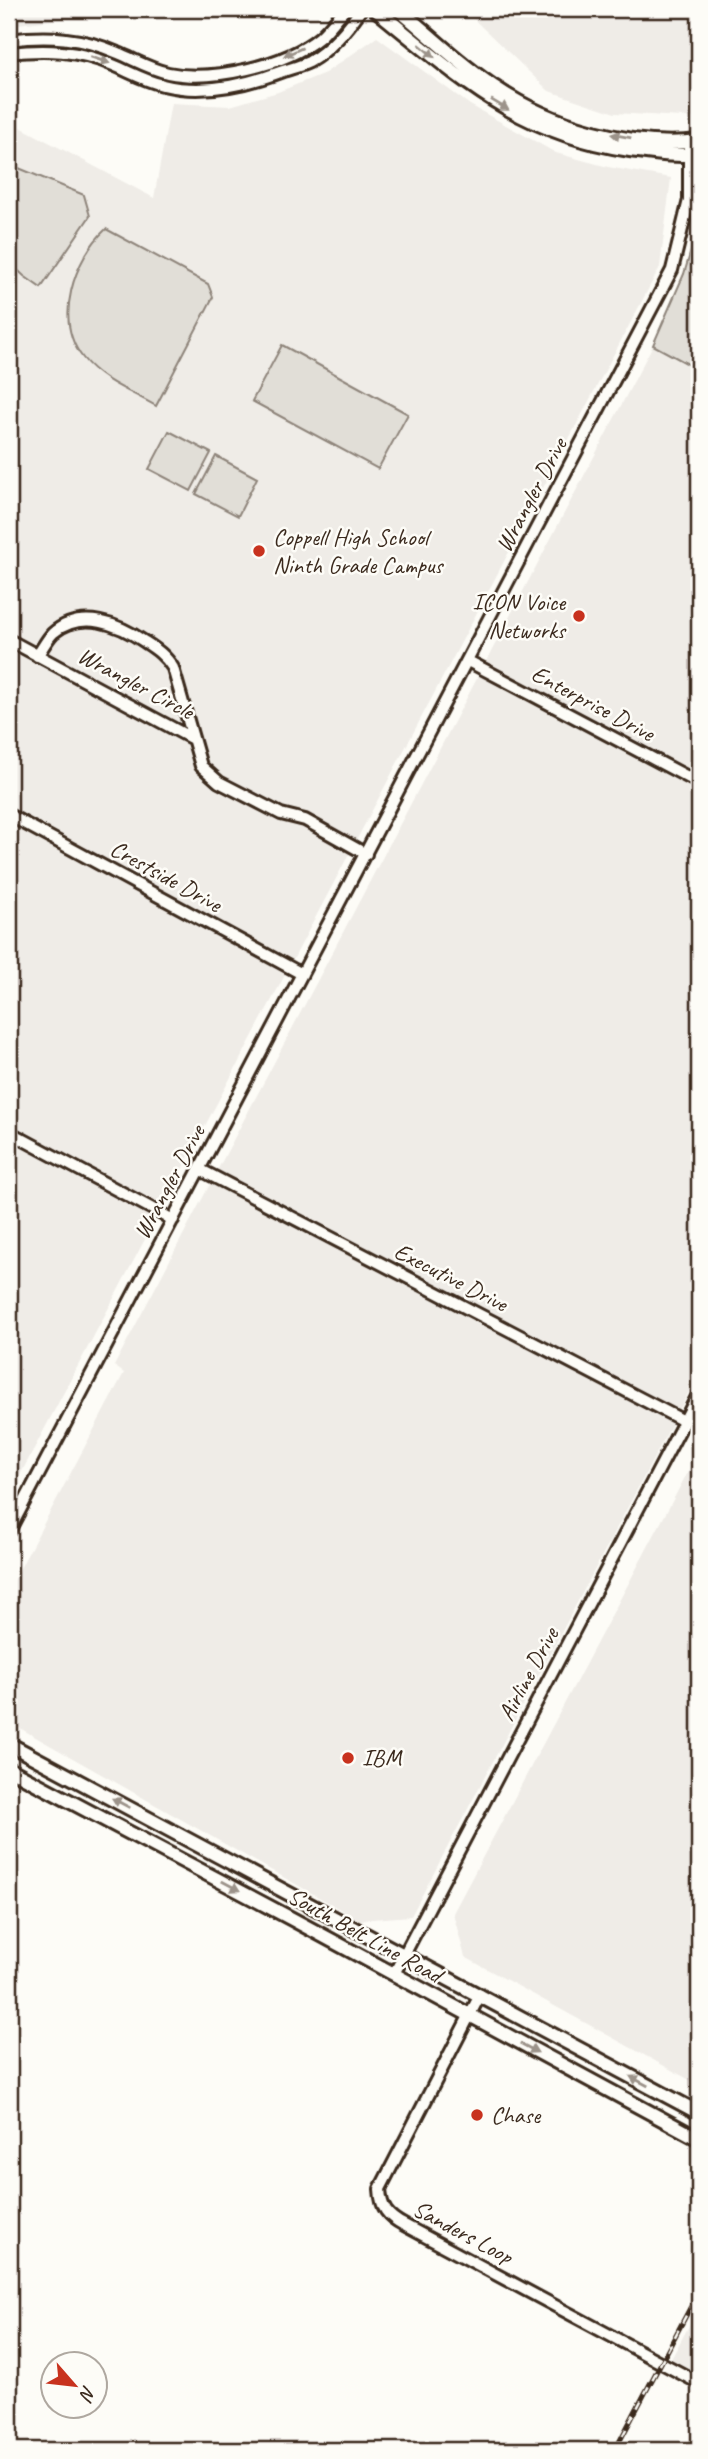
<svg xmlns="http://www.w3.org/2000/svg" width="708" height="2459" font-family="Caveat,sans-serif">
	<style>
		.built { fill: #efece7 }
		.green { fill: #e1ded7; stroke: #8e847a; stroke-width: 2 }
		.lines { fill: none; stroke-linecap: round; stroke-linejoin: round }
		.minor-casing { stroke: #3b2a1e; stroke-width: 16 }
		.major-casing { stroke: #3b2a1e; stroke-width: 18 }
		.minor { stroke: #fdfcf7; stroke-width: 10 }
		.major { stroke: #fdfcf7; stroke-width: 12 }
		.rail-casing { stroke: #3b2a1e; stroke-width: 5 }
		.rail { stroke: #fdfcf7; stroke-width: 2.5; stroke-dasharray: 8; stroke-linecap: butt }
		.oneway { fill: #9c938a }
		.poi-dot { fill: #c8321e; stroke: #fdfcf7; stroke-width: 2.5 }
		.labels { text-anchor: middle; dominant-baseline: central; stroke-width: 5; stroke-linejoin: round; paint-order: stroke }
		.street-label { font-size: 24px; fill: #3b2a1e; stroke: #fdfcf7 }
		.poi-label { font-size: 24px; fill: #3b2a1e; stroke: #fdfcf7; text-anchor: start }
	</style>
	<rect width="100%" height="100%" fill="#fdfcf7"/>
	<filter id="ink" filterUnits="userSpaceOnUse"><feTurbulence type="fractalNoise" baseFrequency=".0143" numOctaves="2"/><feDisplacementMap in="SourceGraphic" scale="14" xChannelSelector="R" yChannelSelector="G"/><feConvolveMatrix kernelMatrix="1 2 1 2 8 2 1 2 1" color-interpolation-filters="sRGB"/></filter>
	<g filter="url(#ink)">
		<path class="built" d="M9,9H88L89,16L9,25Z
			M463,9H699V118L615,113L549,91Z
			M377,37L470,105L556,153L608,167L671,178L660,267L9,1496V121L154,198L171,103L230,106L278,92L325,73Z
			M653,345L699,370V1373L411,1916L359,1920L9,1722V1589L124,1373L114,1366Z
			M699,1451V2085L465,1957L453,1913Z
			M699,2307V2377L670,2361Z"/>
		<path class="green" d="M9,164L84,195L90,216L41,288L24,276L9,262Z
			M699,224V370L653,345L684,274Z
			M106,229L208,284L213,297L156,406C132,392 101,381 83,358C53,320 74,259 106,229Z
			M282,345L408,414L378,469L252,401Z
			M169,431L211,453L191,491L149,469Z
			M216,456L257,478L238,516L196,494Z"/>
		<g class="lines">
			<defs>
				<path id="minor" d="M9,40C47,35 82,37 118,53C135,60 150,69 168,73C212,82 285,66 320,37C329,29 337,18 345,9
					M9,53C46,49 78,50 113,65C130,72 145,81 163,85C203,95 246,85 283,71C292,68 301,66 309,62C329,51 349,28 361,9
					M9,640L191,738
					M37,656C42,649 47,639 53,633C81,609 119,624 145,642C156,649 166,656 173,668L201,766L219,782L281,814L305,820L366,854
					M468,661L699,783
					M9,815L302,974
					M9,1132L173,1220
					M199,1169L684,1421
					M9,1531L672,270L689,200V149
					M394,1974L699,1393
					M480,1995L380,2189C381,2208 387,2216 404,2225L699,2383"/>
				<path id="major" d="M375,9C460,77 515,133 630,150C653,153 676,157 699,154
					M398,9C430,35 460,65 494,87C551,126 631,149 699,141
					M9,1744L699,2113
					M9,1769L292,1919L699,2139"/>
			</defs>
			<use href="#minor" class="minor-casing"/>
			<use href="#major" class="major-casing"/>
			<use href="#minor" class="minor"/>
			<use href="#major" class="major"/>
			<defs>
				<path id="rail" d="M615,2450L699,2291"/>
			</defs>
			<use href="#rail" class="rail-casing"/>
			<use href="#rail" class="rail"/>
		</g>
		<defs><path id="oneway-solid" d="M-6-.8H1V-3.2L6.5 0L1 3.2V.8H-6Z" transform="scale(1.75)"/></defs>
		<g class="oneway">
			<use href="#oneway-solid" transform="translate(427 51) rotate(40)"/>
			<use href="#oneway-solid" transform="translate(293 52) rotate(156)"/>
			<use href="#oneway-solid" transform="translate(100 60) rotate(19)"/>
			<use href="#oneway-solid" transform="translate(500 105) rotate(31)"/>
			<use href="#oneway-solid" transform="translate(621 136) rotate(-170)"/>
			<use href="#oneway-solid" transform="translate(121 1803) rotate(-152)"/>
			<use href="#oneway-solid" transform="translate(231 1886) rotate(28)"/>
			<use href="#oneway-solid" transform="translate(529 2048) rotate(28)"/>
			<use href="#oneway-solid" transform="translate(639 2081) rotate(-152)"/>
		</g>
	</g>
	<g class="poi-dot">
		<circle cx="259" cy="551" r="7"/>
		<circle cx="579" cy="616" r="7"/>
		<circle cx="348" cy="1758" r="7"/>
		<circle cx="477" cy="2115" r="7"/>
	</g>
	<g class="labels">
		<g class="street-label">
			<text transform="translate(531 495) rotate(-62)">Wrangler Drive</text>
			<text transform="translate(136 683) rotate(28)">Wrangler Circle</text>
			<text transform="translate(593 703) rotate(28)">Enterprise Drive</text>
			<text transform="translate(166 876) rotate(29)">Crestside Drive</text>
			<text transform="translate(169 1182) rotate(-62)">Wrangler Drive</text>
			<text transform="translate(451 1277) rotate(27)">Executive Drive</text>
			<text transform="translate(528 1674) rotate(-62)">Airline Drive</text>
			<text transform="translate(365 1935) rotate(29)">South Belt Line Road</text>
			<text transform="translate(463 2232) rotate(28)">Sanders Loop</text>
		</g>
		<g class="poi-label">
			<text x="273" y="537">Coppell High School<tspan x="273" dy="28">Ninth Grade Campus</tspan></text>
			<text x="565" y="602" text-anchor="end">ICON Voice<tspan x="565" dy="28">Networks</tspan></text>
			<text x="362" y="1758">IBM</text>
			<text x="491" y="2115">Chase</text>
		</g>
	</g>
	<rect width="708" height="2459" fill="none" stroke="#fdfcf7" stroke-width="35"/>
	<rect x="18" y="18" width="673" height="2424" fill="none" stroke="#3b2a1e" stroke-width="2.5" filter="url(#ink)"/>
	<g transform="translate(74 2385) rotate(118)"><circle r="33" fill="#fdfcf7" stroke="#afa8a0" stroke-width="2"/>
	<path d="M0-5L12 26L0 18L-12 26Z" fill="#c8321e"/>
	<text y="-10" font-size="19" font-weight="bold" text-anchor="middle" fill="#3b2a1e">N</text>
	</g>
</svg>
